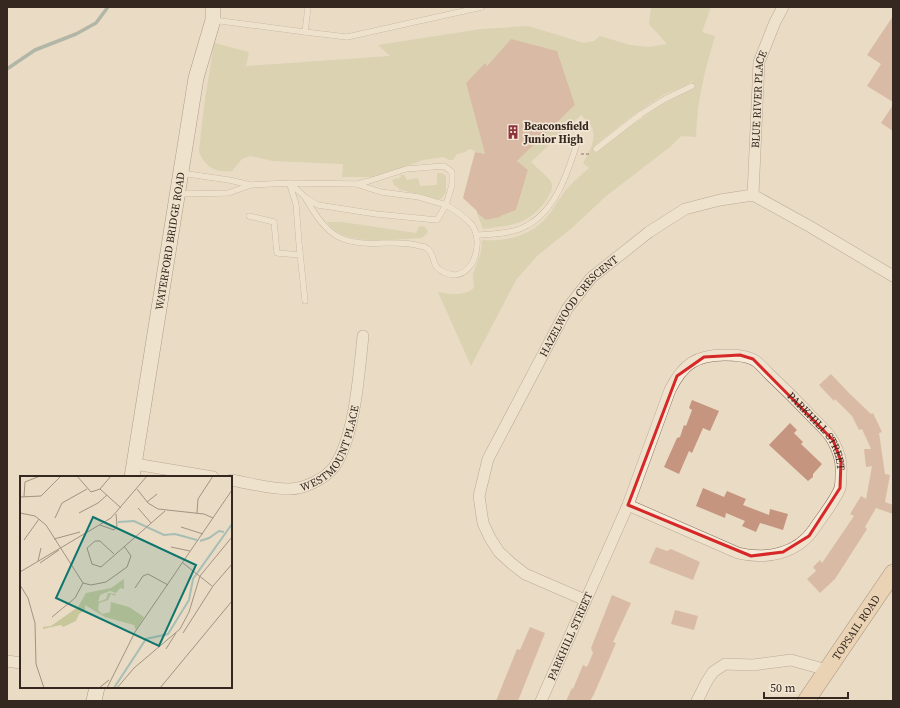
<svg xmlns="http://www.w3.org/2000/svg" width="900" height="708" font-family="'Source Serif 4',serif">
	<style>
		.green { fill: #c7c79a; fill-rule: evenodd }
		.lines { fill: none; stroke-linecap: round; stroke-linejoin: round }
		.stream { stroke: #6e8b81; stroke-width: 3.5 }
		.building { fill: #c5957f }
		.service-casing { stroke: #836d5d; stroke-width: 6 }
		.minor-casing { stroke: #836d5d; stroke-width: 12 }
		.secondary-casing { stroke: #654f40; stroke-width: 16 }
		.primary-casing { stroke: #523d31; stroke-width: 18 }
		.path { stroke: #836d5d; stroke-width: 2; stroke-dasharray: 3 2; stroke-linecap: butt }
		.service { stroke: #f6ead8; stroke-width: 5.5 }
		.minor { stroke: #f6ead8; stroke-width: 11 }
		.secondary { stroke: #f6ead8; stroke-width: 15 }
		.primary { stroke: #eacba1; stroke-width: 17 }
		.marked { fill: none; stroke: #d62828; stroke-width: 3; stroke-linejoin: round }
		.labels { text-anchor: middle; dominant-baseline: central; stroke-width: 3.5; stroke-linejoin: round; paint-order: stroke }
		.street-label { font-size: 11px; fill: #352820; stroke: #f2e6d4 }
		.poi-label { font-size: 11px; font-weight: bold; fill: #352820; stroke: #f2e6d4; text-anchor: start }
		.inset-river { fill: none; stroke: #a7beb5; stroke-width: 2 }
		.inset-road { fill: none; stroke: #a29383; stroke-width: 1 }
		.view { fill: #0f766e; fill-opacity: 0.15; stroke: #0f766e; stroke-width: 2 }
		.inset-edge { fill: none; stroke: #352820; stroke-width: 2 }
	</style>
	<rect width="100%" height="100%" fill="#eadbc5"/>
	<path class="green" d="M651,7H711L702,32L715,36C705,71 697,99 696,137L681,136L670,147L605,197L573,227L537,256L516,280L471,366L438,292C451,295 463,296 474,288L473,274L481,252L482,240C505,242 531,236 547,217C552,211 556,203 561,197C568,186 579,177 589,168L583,163C589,153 599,136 590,124C588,121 584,118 581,115L531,162C536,167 547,176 551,182C554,187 550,194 547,199C529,225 513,225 483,229L477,213L486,220L516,210L528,170L517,161L575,105L511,40L487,66L485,64L466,83L485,154L475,152L471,149L467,150L466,152L457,154L453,160H449L444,157L423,160L376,177H342L343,164L273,161L250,156L242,159L232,171C216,173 204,167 199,151L204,106L214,43L249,52L246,66L390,56L378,45L481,29L528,26L584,43L594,41L600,36L630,45L649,47L667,44L649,24ZM692,81L694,88L663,104L630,126L598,151L597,144C618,127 639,110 662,96C671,90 683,89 692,81Z
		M437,173H442L446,176V192L441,199H437L398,189L399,188L394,185L392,180L401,177L400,175H404L407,180L418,178L420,186L437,185Z
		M327,222H342L416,233L419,227L423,226L426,228L428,232L422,238C395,239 342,248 327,222Z"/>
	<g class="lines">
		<path class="stream" d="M7,69L35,50L76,34L96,23L108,7"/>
	</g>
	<path class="building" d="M893,16V102L867,86L881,64L867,55Z
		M511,39L557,51L575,105L517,161L528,170L516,210L500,216V217L486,220L477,213V211L463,198L475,152L485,154L466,83L485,63L487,66Z
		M893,105V131L881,123Z
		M831,374L848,392L871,414L873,413L882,432L879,433L885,474L890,475L885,502L893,505V514L876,508L865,527L867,529L835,579L820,593L807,579L816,571L813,567L820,560L822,563L854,516L850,514L861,496L866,499L872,466L866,467L864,449H871L862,429L859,430L852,416L835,399L834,401L819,385Z
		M692,400L719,411L710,431L703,428L692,453L689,451L679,474L664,467L677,438L680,437L684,425L686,426L692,410L689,408Z
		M790,423L797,430L794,433L803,442L801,444L822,464L813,474V477L808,481L769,445Z
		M703,488L724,497L727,491L746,499L743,505L769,515L770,509L788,514L783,530L760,523L756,532L742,526L745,521L726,513L725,518L696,506Z
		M656,547L667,551L671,549L700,562L693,580L649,563Z
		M612,595L631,603L613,642L616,643L594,694L590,701H566L572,688L573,689L583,665L587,667L593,653L591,648Z
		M675,610L698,616L694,630L671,624Z
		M530,627L545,633L518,701H496L517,649L520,650Z"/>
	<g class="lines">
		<defs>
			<path id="service" d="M213,20L305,32L308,7
				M305,32L347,37L482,7
				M596,149L641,114L665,99L692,86
				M181,173L229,180L251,185
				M290,185L296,204L299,243L305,301
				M179,194L228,193L251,185L290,183L356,184L381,192L419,197L446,205L437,220L376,214L318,205L306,198L290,183
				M306,199C327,236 341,246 384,243C396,243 409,242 420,246C423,246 427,248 429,250C433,254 433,262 436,266C439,271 449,275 455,275C476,273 483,240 472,225C465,217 455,210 446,205L452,185V172L444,166L406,169L369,181L357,184
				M249,216L274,222L277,253L300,255
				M477,235C493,234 513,234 528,225C558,208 569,168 579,137"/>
			<g id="minor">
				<path id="s1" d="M753,195L759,62L775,22L783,7"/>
				<path d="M135,464L213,477"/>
				<path id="s2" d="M231,480C249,483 270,489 289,489C304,489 325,479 334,467C355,437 359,373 363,336"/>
				<path id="s3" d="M585,600L525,574L511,563L499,552L490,538L483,523L479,496L488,459L567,309L591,278L649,232L685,209L720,200L753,195L809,226L893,276"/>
				<path d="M7,661L21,663"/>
				<path id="s4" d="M541,701L628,505L670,390C683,364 696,355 725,355C734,355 743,355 752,359C758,361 763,368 768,373C784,388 800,404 815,420C821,426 829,433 833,441C838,450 842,462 841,473C841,477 841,484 840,488C836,500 821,518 814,529C797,554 766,560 738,553L628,505"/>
				<path d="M697,701L707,681L713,672L725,664L753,665L791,660L827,670"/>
			</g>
			<g id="secondary">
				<path id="s5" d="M132,477L196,78L213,20V7"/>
				<path d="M94,701L97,687"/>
			</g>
			<g id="primary">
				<path id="s6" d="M806,701L893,573"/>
			</g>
		</defs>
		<use href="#service" class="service-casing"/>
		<use href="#minor" class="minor-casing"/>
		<use href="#secondary" class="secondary-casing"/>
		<use href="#primary" class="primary-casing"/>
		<path class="path" d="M581,154H590"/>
		<use href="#service" class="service"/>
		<use href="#minor" class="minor"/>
		<use href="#secondary" class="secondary"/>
		<use href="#primary" class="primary"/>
	</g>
	<path d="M0 0H900V708H0ZM740,355L753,359L833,440L841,461L840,488L809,536L783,552L751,556L628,505L677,376L704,357Z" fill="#eadbc5" fill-opacity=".55" fill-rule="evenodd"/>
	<path class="marked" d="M740,355L753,359L833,440L841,461L840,488L809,536L783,552L751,556L628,505L677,376L704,357Z"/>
	<defs>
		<symbol id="building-bare" viewBox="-9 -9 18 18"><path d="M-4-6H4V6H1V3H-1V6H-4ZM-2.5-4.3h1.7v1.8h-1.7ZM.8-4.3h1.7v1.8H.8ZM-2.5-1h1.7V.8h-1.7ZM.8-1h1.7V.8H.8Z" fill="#8d333d" stroke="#f2e6d4" stroke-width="2.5" paint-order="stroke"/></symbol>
	</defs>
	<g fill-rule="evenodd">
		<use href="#building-bare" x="503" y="122" width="20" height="20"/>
	</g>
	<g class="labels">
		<g class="street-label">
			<text stroke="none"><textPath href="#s1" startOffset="96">BLUE RIVER PLACE</textPath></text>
			<text stroke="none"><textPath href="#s5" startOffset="239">WATERFORD BRIDGE ROAD</textPath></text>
			<text stroke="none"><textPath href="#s3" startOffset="377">HAZELWOOD CRESCENT</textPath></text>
			<text stroke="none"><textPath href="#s4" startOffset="533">PARKHILL STREET</textPath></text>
			<text stroke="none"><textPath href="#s2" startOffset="123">WESTMOUNT PLACE</textPath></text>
			<text stroke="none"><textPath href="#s6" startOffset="89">TOPSAIL ROAD</textPath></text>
			<text stroke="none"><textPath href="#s4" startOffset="71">PARKHILL STREET</textPath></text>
		</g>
		<g class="poi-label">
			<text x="524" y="126">Beaconsfield<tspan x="524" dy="13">Junior High</tspan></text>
		</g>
	</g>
	<g transform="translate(20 476)">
		<rect width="212" height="212" fill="#eadbc5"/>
		<path d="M104,103V113L100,112L96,117L90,115L80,119L78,126L86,123L88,117L96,118L95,120L91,118L88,124L79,127L78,134L82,138L90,136L91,126L109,131L124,141L116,154L114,149L85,141L65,129V134L59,138L56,145L43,151L41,149L23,153V151L31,150L58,131L66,117L91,112Z" fill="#c7c79a"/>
		<path class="inset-river" d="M98,46L114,45L144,59L155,58L177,64M180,65L189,62L199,55L204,56M94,212L126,163L148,158L169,124L173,103L212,48"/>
		<path class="inset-road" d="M57,0L71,16L80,13M91,0L80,13L101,32M117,13L128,27L138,33L184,38L193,42M0,21L21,20L41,0M4,21L5,6L20,0M127,26L137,18M118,32L131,47M0,37L15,40L26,49L63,107L71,109L86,106L107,91L111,80L104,70M59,37L78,27L87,19M177,37L178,23L193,0M35,42L42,27L67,13M80,49L94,54L97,50L96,38M161,51L183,58M34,63L60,56M4,64L19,43M151,71L170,75M94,78L80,65H75L67,72L72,88L81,91L145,35M18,85L21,72M20,87L39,74M163,87L192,110M0,96L91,42L127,0M0,109L8,122L15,147L16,188L24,212M115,112L123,100L128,98L148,109M32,141L55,122L63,107M163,157L193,110L212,88M146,173L156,157M79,212L89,204M87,212L115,156L212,14M97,212L114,192L160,153L169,136L180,100L212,61M140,212L212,125"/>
		<path class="view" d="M73,41L176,89L139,170L36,122Z"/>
		<rect width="212" height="212" class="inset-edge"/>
	</g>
	<rect width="900" height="708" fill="none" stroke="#352820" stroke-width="16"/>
	<path d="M764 692v6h84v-6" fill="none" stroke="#352820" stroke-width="2"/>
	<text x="770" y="692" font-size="12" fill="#352820" stroke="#f2e6d4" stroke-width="3" paint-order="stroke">50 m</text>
</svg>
